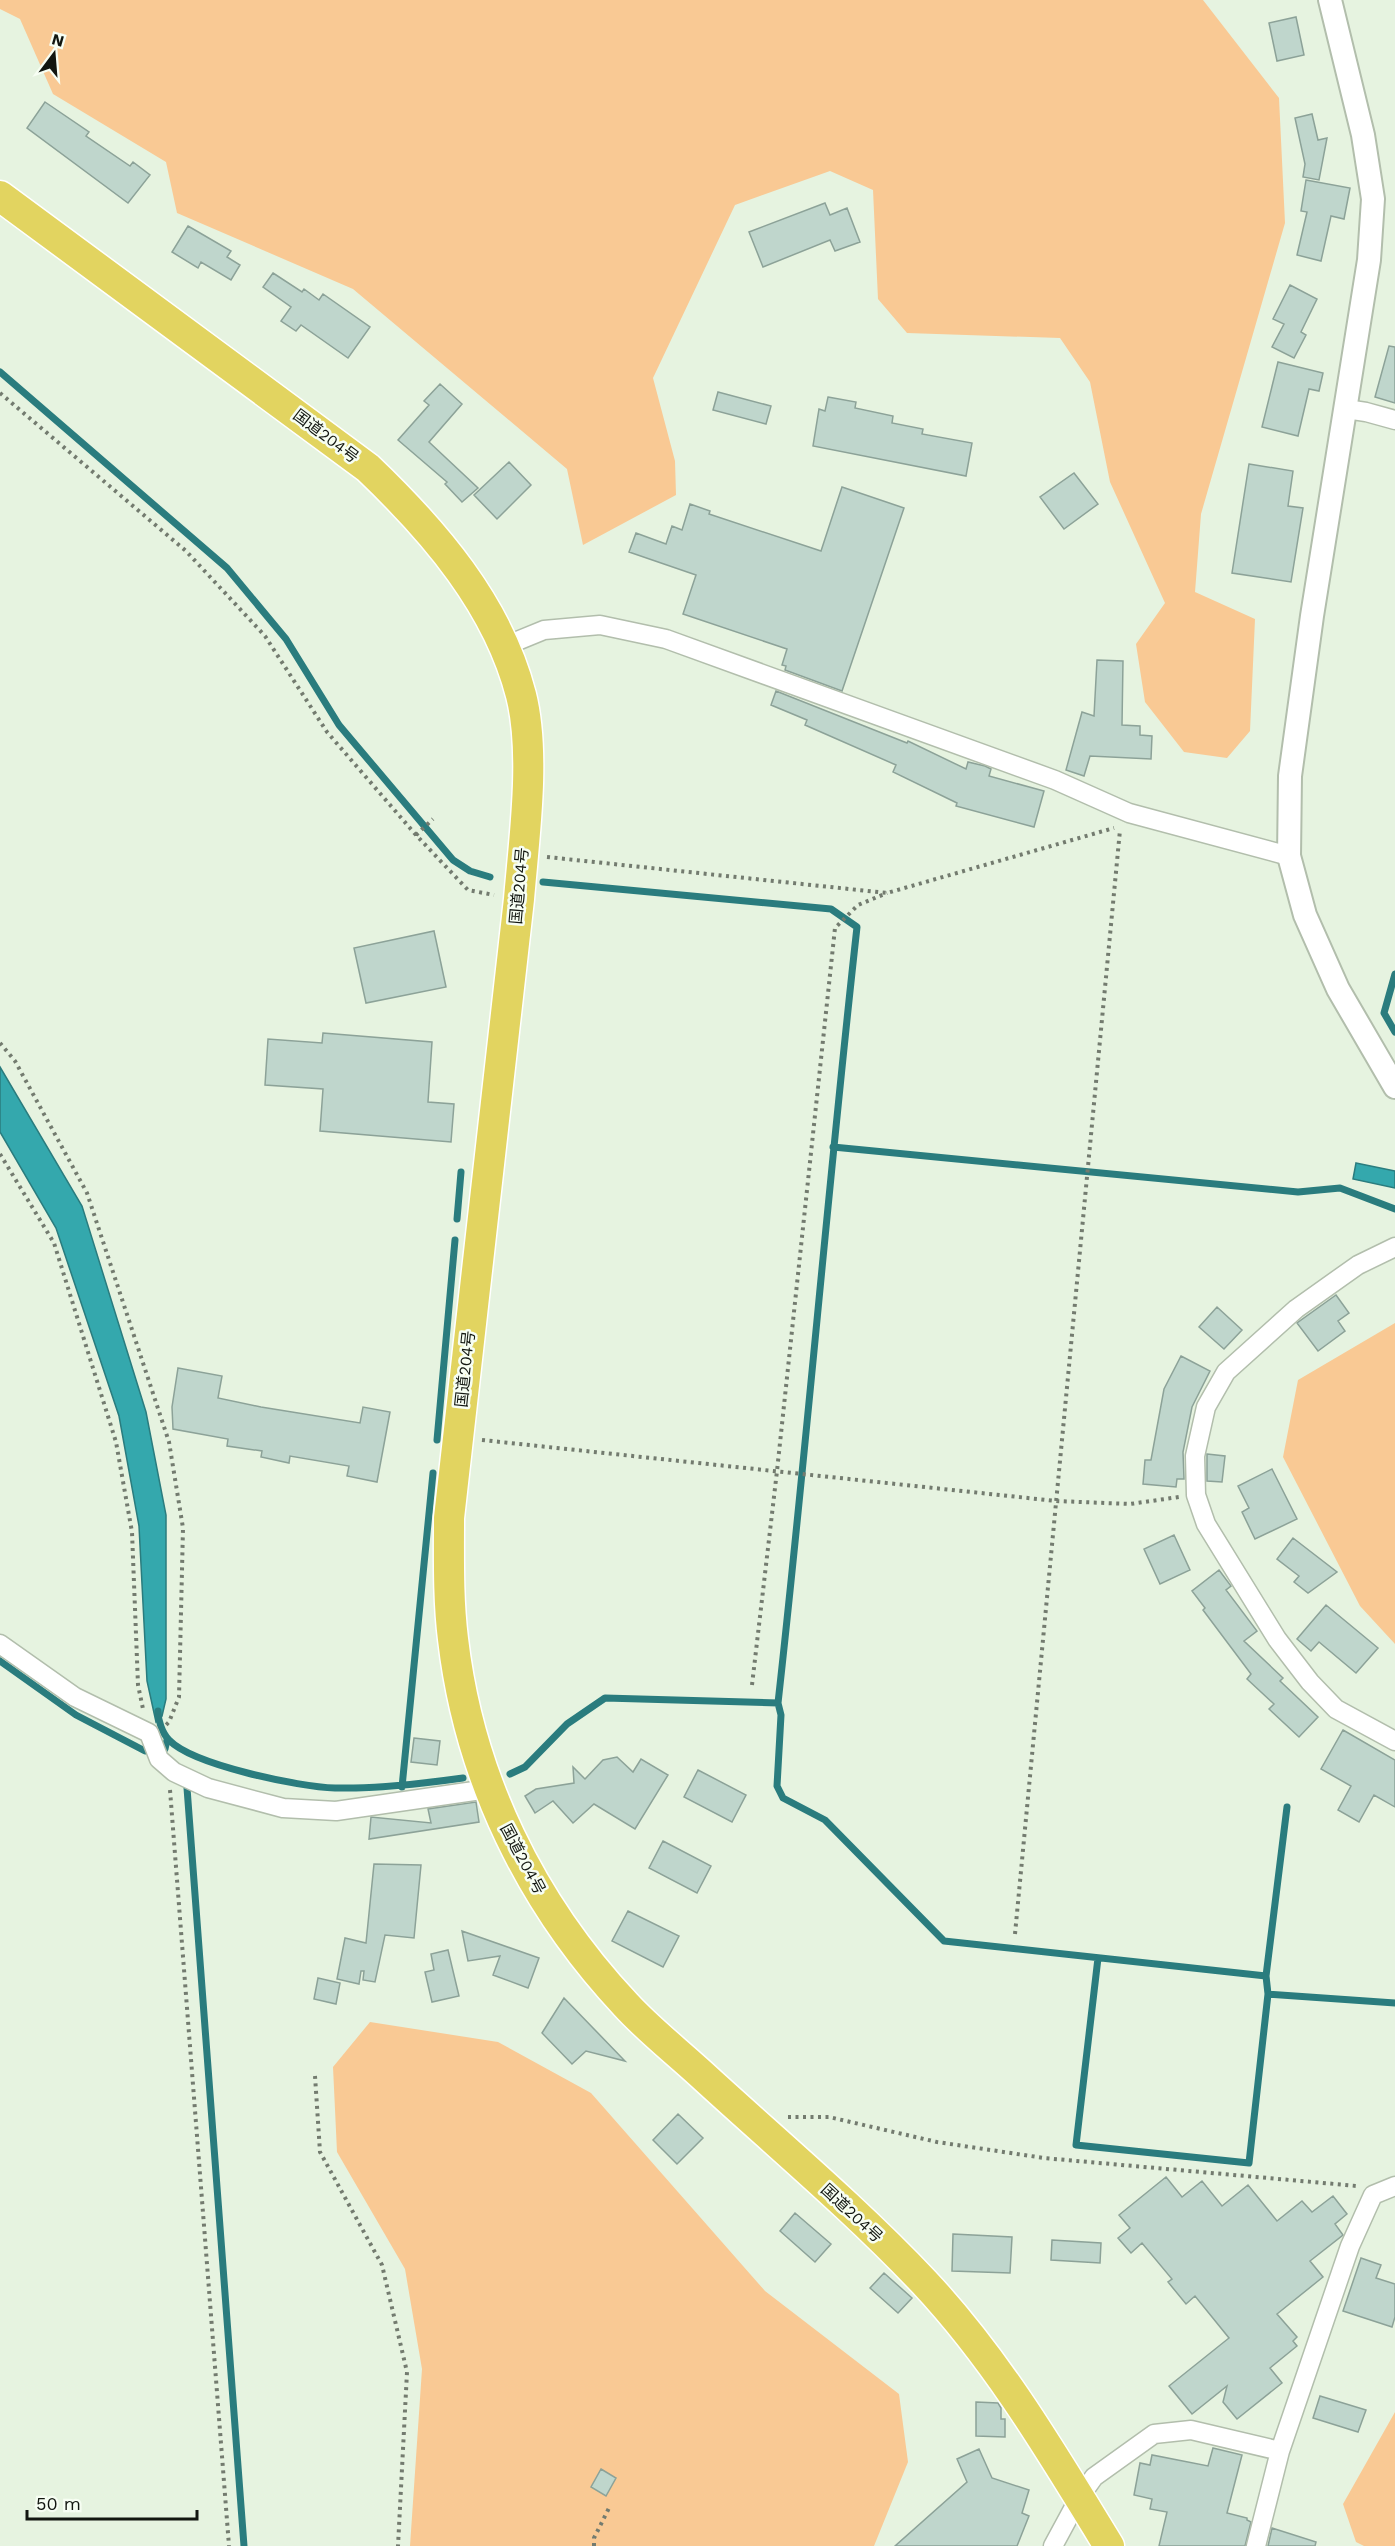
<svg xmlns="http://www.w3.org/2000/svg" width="1395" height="2546" font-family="'Work Sans','Noto Sans JP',sans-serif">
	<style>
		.green { fill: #f9c994 }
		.water { fill: #34a8ad; stroke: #2a7c7e; stroke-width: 1.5 }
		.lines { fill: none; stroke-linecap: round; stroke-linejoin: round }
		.stream { stroke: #2a7c7e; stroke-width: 7 }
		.building { fill: #bfd6cc; stroke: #8ca298; stroke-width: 1.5 }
		.minor-casing { stroke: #b2beac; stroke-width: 21 }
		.tertiary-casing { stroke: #b2beac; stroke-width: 26 }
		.trunk-casing { stroke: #fff; stroke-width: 33 }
		.path { stroke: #737b6f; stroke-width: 4; stroke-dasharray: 3 4.5; stroke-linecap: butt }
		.minor { stroke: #fff; stroke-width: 18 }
		.tertiary { stroke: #fff; stroke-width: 22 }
		.trunk { stroke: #e2d460; stroke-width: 30 }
		.labels { text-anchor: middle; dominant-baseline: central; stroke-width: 5; stroke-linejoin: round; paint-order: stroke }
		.street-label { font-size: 16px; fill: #121610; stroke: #f7fef3 }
	</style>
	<rect width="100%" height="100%" fill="#e6f3e0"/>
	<path class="green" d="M0,0H1203L1279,98L1285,223L1201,514L1195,592L1255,619L1250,731L1227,758L1184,752L1145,702L1136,644L1165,603L1110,482L1090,382L1060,338L907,333L878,299L873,190L830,171L735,205L653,378L675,461L676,495L583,545L567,469L353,289L177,213L166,162L53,94L20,19L0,9Z
		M1395,1323V1644L1360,1606L1283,1457L1298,1380Z
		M370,2022L498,2042L591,2093L765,2291L899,2394L908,2462L874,2546H410L422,2369L405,2269L337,2152L333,2067Z
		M1395,2412V2546H1364L1356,2542L1343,2504Z"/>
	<path class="water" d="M0,1067L82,1206L146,1412L166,1515V1699L162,1716L156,1722L147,1681L139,1526L119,1416L56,1228L0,1132Z
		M1356,1163L1395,1171V1188L1353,1179Z"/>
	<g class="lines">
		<path class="stream" d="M0,372L227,568L286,639L339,725L453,860L470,871L490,877
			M543,882L831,909L857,927C828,1186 807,1444 778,1703L781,1715L777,1786L783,1798L825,1820L944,1941L1266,1976
			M1395,974L1384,1013L1395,1032
			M833,1147L1298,1192L1340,1188L1395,1209
			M457,1219L461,1172
			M437,1440L455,1240
			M0,1661L76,1715L145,1751L165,1749L167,1740
			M158,1711C158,1720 162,1733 169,1740C193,1765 299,1787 335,1788C378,1789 420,1784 463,1778
			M510,1774L525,1767L567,1724L605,1698L778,1703
			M402,1787L433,1473
			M187,1788L244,2546
			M1287,1807L1266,1976L1268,1994L1395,2003
			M1098,1958L1076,2145L1249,2163L1268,1994"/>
	</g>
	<path class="building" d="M1296,17L1304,55L1277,61L1269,23Z
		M45,102L89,132L86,136L130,166L133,162L150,175L128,203L27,128Z
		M1312,114L1318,140L1327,138L1319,180L1303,177L1305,164L1295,118Z
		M1306,180L1350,188L1344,219L1331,216L1321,261L1297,255L1307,212L1301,211Z
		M825,203L830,215L847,208L860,242L835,251L830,240L763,267L749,232Z
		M188,226L231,251L227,257L240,265L231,280L201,262L198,268L172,252Z
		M273,273L302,292L304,289L319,300L323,294L370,327L348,358L301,325L296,331L281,321L291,307L263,287Z
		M1290,285L1317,299L1301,332L1306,335L1294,358L1272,347L1284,324L1273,319Z
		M1389,346L1395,347V403L1375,397Z
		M1278,362L1323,373L1319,391L1309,389L1298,436L1262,427Z
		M440,384L462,404L429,442L478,488L462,502L445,484L447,482L398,440L429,405L424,401Z
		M718,392L771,406L766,424L713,410Z
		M828,397L856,402L855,408L893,416L892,423L923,429L922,434L972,443L966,476L813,446L819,409L825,411Z
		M509,462L531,485L497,519L474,495Z
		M1249,464L1293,471L1288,506L1303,508L1291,582L1232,573Z
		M1074,473L1098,504L1064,529L1040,497Z
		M842,487L904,508L842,691L785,670L786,666L782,665L787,649L683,614L696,575L629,552L636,533L666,544L672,526L682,530L690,504L710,511L709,514L821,551Z
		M1097,660L1123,661L1122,725L1140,726V735L1152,736L1151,759L1090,756L1084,776L1066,770L1082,712L1094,716Z
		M776,691L907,743L908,741L966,769L968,762L985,766L991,769L989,776L1044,791L1034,827L956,806L957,803L893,772L896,765L805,725L807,720L771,705Z
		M434,931L446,987L366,1003L354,948Z
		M323,1033L432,1042L428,1102L454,1104L451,1142L320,1131L323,1089L265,1085L268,1039L322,1043Z
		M1336,1295L1349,1313L1338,1321L1345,1331L1318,1351L1297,1323Z
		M1217,1307L1242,1330L1224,1349L1199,1327Z
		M1181,1356L1210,1371L1192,1407L1183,1452L1184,1479H1177L1176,1487L1143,1484L1145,1460H1151L1164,1389Z
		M178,1368L222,1376L218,1398L261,1407L360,1423L363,1407L390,1412L377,1482L347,1476L349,1466L290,1456L289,1463L261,1457L262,1451L227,1446L228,1439L173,1429L172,1407Z
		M1207,1454L1225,1456L1222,1482L1207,1481Z
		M1272,1469L1297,1519L1255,1539L1242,1512L1249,1508L1238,1486Z
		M1174,1535L1190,1570L1160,1584L1144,1549Z
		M1293,1538L1337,1572L1308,1593L1294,1582L1299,1576L1277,1559Z
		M1219,1570L1231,1586L1226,1590L1257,1631L1244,1641L1283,1678L1280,1681L1318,1717L1299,1737L1269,1709L1274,1704L1247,1679L1251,1674L1203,1610L1205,1608L1192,1591Z
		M1326,1605L1378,1648L1356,1673L1319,1642L1311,1651L1297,1639Z
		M1343,1730L1395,1760V1807L1374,1795L1359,1822L1338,1810L1351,1786L1321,1769Z
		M414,1738L440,1741L437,1765L411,1762Z
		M617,1757L633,1772L641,1759L668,1775L635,1829L594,1804L573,1823L553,1801L535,1813L525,1796L536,1789L574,1783L573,1767L585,1779L603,1760Z
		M698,1770L746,1795L732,1822L684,1797Z
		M476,1802L479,1822L369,1839L371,1817L431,1823L428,1809Z
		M663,1841L711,1866L697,1893L649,1868Z
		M374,1864L421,1865L414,1938L385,1935L375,1982L363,1980L364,1971H361L359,1984L337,1979L345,1938L366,1943Z
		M628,1911L679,1936L663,1967L612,1941Z
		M462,1931L539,1958L528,1988L493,1975L500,1956L468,1961Z
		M448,1950L459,1996L432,2002L425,1972L434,1970L431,1954Z
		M318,1978L340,1983L336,2004L314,1999Z
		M564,1998L625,2061L586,2051L572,2064L542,2033Z
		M678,2114L703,2138L677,2164L653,2140Z
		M1166,2177L1182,2197L1202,2181L1222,2206L1248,2185L1277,2221L1302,2201L1312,2212L1333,2196L1347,2214L1335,2224L1343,2235L1310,2261L1323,2277L1277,2314L1297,2337L1293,2341L1297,2346L1270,2368L1282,2383L1237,2419L1223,2402L1227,2386L1192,2414L1169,2386L1229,2338L1195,2296L1186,2304L1168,2282L1172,2279L1142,2243L1131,2253L1118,2238L1130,2228L1119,2215Z
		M795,2213L831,2244L815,2262L780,2231Z
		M953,2234L1012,2237L1010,2273L952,2271Z
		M1052,2240L1101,2243L1100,2263L1051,2260Z
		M1361,2258L1381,2265L1376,2278L1395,2284V2317L1392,2327L1343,2311Z
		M884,2273L912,2298L898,2313L870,2288Z
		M1320,2396L1366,2410L1358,2432L1313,2418Z
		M976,2402L998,2403L1001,2408V2419H1005V2437L976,2436Z
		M1213,2448L1242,2455L1227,2513L1247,2518V2520L1251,2522L1245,2546H1159L1167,2512L1150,2509L1152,2499L1134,2495L1140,2463L1150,2465L1152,2455L1208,2466Z
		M979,2449L992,2478L1029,2490L1022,2513L1029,2516L1017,2546H895L967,2482L957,2459Z
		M601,2469L616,2478L606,2496L591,2487Z
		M1272,2528L1316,2542L1315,2546H1268Z"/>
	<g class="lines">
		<defs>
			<path id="minor" d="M1346,409L1366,412L1395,420
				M505,646L544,630L600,625L666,639L1055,780L1129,813L1289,856
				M1395,1247L1358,1265L1296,1309L1226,1372L1206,1407L1195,1456L1196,1495L1206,1524L1277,1639L1310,1682L1336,1709L1395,1741
				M0,1644L75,1697L149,1733L159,1759L174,1772L208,1788L283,1808L336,1811L488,1789
				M1053,2546L1079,2498L1094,2477L1154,2434L1191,2430L1280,2451
				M1256,2546L1280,2451L1350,2246L1373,2195L1395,2186"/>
			<path id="tertiary" d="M1330,0L1363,135L1373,199L1369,260L1312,616L1290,776L1289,856L1305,915L1338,989L1395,1087"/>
			<path id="trunk" d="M0,196L368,468C434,531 498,605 521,695C536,754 524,839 519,899L449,1518C449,1558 448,1599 453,1639C469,1777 531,1904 626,2005C649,2030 676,2051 701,2074C775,2142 854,2208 924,2282C998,2361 1052,2453 1109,2546"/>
		</defs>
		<use href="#minor" class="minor-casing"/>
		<use href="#tertiary" class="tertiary-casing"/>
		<use href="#trunk" class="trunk-casing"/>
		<path class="path" d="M0,393L186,551L265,636L327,732L416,835L468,890L494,895
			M416,835L433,819
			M547,857L887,893L1114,828
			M0,1043L15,1061L87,1193L169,1442L183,1528L179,1697L169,1722L165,1726
			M0,1154L54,1243L116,1442L132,1532L138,1685L143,1709
			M482,1440L1056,1501L1130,1504L1179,1497
			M752,1685L777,1471L835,928L858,905L887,893
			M170,1790L229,2546
			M1015,1934L1120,830
			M315,2076L320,2152L382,2265L407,2372L398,2546
			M788,2117H829L937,2142L1044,2158L1357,2186
			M594,2546V2538L609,2508"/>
		<use href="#minor" class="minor"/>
		<use href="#tertiary" class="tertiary"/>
		<use href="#trunk" class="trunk"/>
	</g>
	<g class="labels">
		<g class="street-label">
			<text transform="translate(326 436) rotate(37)">国道204号</text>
			<text transform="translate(519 886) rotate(-85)">国道204号</text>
			<text transform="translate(465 1369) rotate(-84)">国道204号</text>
			<text transform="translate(523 1859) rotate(62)">国道204号</text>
			<text transform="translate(852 2213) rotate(43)">国道204号</text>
		</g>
	</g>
	<g transform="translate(54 54) rotate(16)" stroke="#f7fef3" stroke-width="4.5" paint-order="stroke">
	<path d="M0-4.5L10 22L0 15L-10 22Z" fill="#121610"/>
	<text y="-9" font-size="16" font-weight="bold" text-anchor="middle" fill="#121610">N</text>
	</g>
	<path d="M27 2510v9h170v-9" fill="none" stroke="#121610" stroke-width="3"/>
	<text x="36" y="2510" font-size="18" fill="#121610" stroke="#f7fef3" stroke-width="4.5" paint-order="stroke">50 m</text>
</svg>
